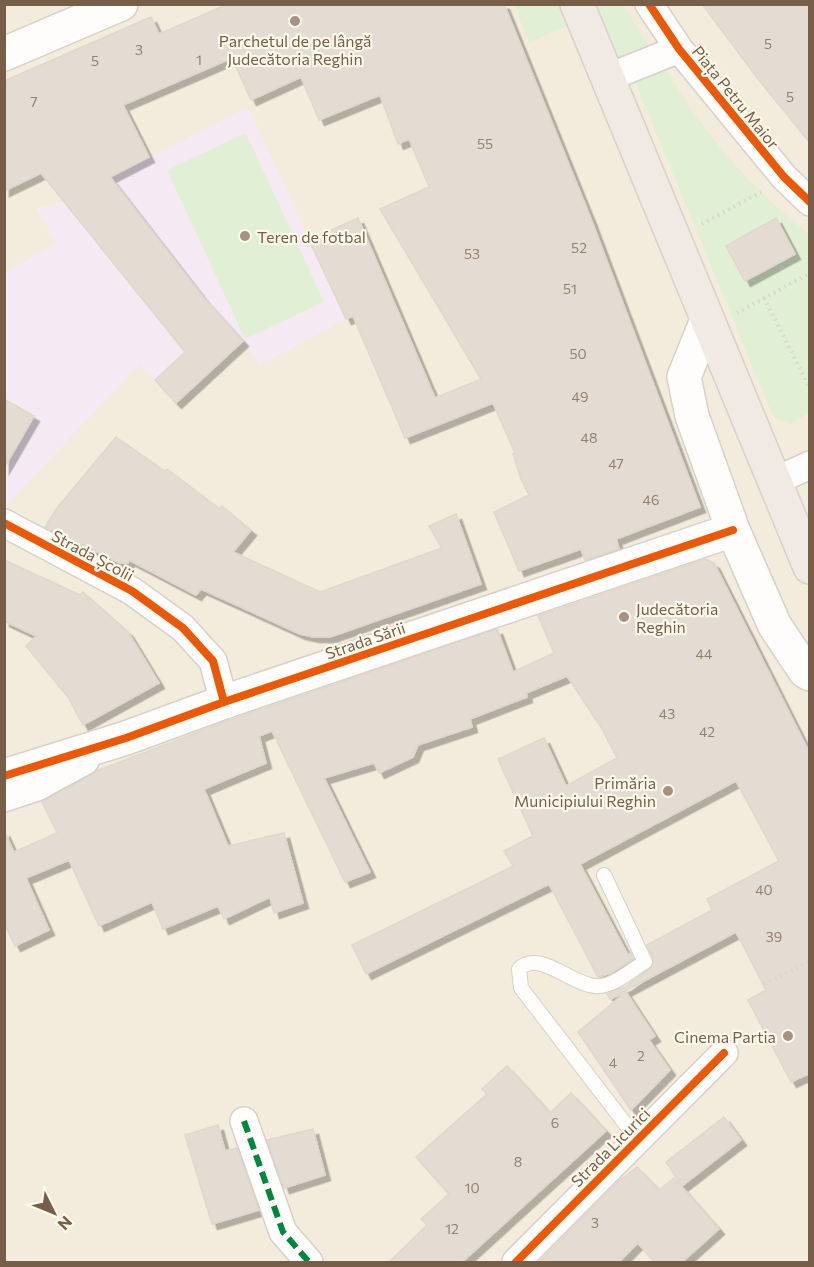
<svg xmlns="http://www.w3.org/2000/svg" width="814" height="1267" font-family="Commissioner,sans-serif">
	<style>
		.residential { fill: #f3ebdb }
		.education { fill: #f5eaf3 }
		.green { fill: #e1efd4 }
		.building { fill: #e4dcd2; stroke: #e0d7cd; stroke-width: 1.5; filter: url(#shadow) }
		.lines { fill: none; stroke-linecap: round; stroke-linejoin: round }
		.lane-casing { stroke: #d6d1c9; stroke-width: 16 }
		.street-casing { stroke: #d6d1c9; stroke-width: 30 }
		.secondary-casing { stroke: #d7d1c9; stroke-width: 36 }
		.highway-casing { stroke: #d9d1c9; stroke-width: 36 }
		.path { stroke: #dad4cd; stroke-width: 4; stroke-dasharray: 1.5 4.5; stroke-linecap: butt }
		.lane { stroke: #fefdfc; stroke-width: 14 }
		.street { stroke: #fefdfc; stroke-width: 27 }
		.secondary { stroke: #fefdfc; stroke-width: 33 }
		.highway { stroke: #f1eae4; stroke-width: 33 }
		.quiet { stroke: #00873e; stroke-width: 6; stroke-dasharray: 12 6; stroke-linecap: butt }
		.cycleway-casing { stroke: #fff9ec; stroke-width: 11 }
		.cycleway { stroke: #e8590c; stroke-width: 8 }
		.poi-dot { fill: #a49282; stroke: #fff9ec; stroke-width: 2 }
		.labels { text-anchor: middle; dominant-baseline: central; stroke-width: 4.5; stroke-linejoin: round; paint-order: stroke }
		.number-label { font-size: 14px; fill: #94806e }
		.poi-label { font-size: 16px; fill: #775e49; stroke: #fff9ec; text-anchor: start }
		.street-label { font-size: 16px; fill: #775e49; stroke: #fff9ec }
	</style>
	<defs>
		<filter id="shadow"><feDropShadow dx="5.5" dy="5.5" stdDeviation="0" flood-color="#0004"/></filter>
	</defs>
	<rect width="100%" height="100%" fill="#f7f4eb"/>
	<path class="residential" d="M5,5H809V1262H5Z"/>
	<path class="education" d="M248,107L346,319L260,365L243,341L207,303L171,336L185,352L155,380L139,364L8,504L5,502V273L56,243L36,208L64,202Z"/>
	<path class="green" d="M514,5H577L583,19L529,42Z
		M578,5H623L656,57L608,75Z
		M658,58C675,83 691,111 710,135C739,172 772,206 809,234V413L790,424L773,416L630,69Z
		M246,133L324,302L245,339L167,170Z"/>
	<path class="building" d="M228,4H504L591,219L700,507L616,539L619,549L585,560L581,549L519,571L494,512L529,495L521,479L513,454L515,453L493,403L405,438L353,316L346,319L309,240L358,218L435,398L481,379L380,209L429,187L409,139L398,144L380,95L319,120L301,77L251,100L232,58L123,105L149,157L110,177L203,297L243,341L176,403L155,380L185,352L41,173L4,191V81L151,17L159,34Z
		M702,4H810V143L758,79Z
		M776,218L795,254L745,281L726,246Z
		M4,399L34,416L4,468Z
		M116,437L165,471L167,469L220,509L222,506L251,530L233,552L320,592L442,548L429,526L456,514L481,584L330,637H314L300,634L201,589L196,595L129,560L128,563H120L45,527L57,508Z
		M706,559L714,563L810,754V1073L791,1082L748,1000L766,990L736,932L610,999L607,994L626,986L652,967L653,959L647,945L712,910L707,899L779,861L736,781L580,864L628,955L631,953L633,959L611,973L598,977L549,884L366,974L352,945L513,866L504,851L533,836L498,759L544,738L566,786L617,758L602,729L567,676L526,693L527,697L470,719L472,727L418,745L413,757L379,773L374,763L324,778L370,872L345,882L272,731L259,736L266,763L204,789L228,846L284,833L303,903L274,913L270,897L224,919L218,906L163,929L152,902L99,926L69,860L26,878L49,930L15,946L4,923V831L14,852L57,833L42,802L96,771L230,720L497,629L513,672L554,653L538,616Z
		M4,560L80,595L83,592L128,632L159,683L83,725L68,697L26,646L36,636L4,621Z
		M626,992L655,1036L649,1040L670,1070L631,1110L578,1032Z
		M507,1066L550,1113L571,1093L606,1131L461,1263H388L427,1225L421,1219L449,1194L416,1157L487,1094L482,1089Z
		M724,1117L741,1140L682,1186L666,1162Z
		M218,1125L225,1151L237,1148L259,1210L212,1224L185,1135Z
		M313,1129L325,1175L284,1188L267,1140Z
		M637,1167L659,1190L674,1178L719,1229L681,1263H655L638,1243L618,1263H538L619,1181Z"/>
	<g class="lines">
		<defs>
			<path id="lane" d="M604,875L645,962C631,970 612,988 595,986C573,985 538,949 519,969L521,988L637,1139"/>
			<path id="street" d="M649,4L679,49L784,177L810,202
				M607,78L679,49
				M773,482L810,465
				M4,523L132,591L183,628L213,661L224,702
				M4,798L37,787L85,761
				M244,1121L283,1232L309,1262
				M516,1262L724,1053"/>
			<path id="secondary" d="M4,54L121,4
				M707,320L684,377L692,416L733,530L756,583L775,626L805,671L810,674
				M4,776L126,738L224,702L733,530"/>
			<path id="highway" d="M577,4L810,567"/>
		</defs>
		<use href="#lane" class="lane-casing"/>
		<use href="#street" class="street-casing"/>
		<use href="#secondary" class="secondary-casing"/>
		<use href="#highway" class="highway-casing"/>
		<path class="path" d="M702,224L761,192
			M764,298L810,389
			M737,313L810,273
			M764,984L810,961"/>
		<use href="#lane" class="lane"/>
		<use href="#street" class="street"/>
		<use href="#secondary" class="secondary"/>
		<use href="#highway" class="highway"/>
		<path class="quiet" d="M244,1121L283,1232L309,1262"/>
		<defs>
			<path id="cycleway" d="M649,4L679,49L784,177L810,202
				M4,523L132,591L183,628L213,661L224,702
				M4,776L126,738L224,702L733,530
				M516,1262L724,1053"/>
		</defs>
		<use href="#cycleway" class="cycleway-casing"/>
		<use href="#cycleway" class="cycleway"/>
	</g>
	<g class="poi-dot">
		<circle cx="295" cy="21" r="6"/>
		<circle cx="245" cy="236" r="6"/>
		<circle cx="624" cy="617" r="6"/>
		<circle cx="668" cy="791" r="6"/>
		<circle cx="788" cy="1036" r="6"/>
	</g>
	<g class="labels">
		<g class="number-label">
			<text x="768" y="43">5</text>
			<text x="139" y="49">3</text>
			<text x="199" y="59">1</text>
			<text x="95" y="60">5</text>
			<text x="790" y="96">5</text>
			<text x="34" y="101">7</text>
			<text x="485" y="143">55</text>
			<text x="579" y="247">52</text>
			<text x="472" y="253">53</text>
			<text x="570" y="288">51</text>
			<text x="578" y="353">50</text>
			<text x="580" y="396">49</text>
			<text x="589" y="437">48</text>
			<text x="616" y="463">47</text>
			<text x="651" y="499">46</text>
			<text x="704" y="653">44</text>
			<text x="667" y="713">43</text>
			<text x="707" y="731">42</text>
			<text x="764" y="889">40</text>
			<text x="774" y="936">39</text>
			<text x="641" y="1055">2</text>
			<text x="613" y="1062">4</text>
			<text x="555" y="1122">6</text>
			<text x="518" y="1161">8</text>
			<text x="472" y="1187">10</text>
			<text x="595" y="1222">3</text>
			<text x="452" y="1228">12</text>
		</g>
		<g class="poi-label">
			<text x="295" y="40" text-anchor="middle">Parchetul de pe lângă<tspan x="295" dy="18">Judecătoria Reghin</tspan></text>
			<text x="257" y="236">Teren de fotbal</text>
			<text x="636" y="608">Judecătoria<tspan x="636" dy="18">Reghin</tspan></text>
			<text x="656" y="782" text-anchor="end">Primăria<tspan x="656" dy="18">Municipiului Reghin</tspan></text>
			<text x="776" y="1036" text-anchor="end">Cinema Partia</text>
		</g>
		<g class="street-label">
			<text transform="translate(736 97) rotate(51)">Piața Petru Maior</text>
			<text transform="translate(93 555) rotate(28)">Strada Școlii</text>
			<text transform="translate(365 640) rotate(-19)">Strada Sării</text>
			<text transform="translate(610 1147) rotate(-45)">Strada Licurici</text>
		</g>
	</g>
	<rect width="814" height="1267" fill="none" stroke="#775e49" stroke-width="12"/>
	<g transform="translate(54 1213) rotate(133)" stroke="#fff9ec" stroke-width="4.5" paint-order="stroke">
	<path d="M0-4.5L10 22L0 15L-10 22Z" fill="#775e49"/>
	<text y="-9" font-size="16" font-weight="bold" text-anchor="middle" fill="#775e49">N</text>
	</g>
</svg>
